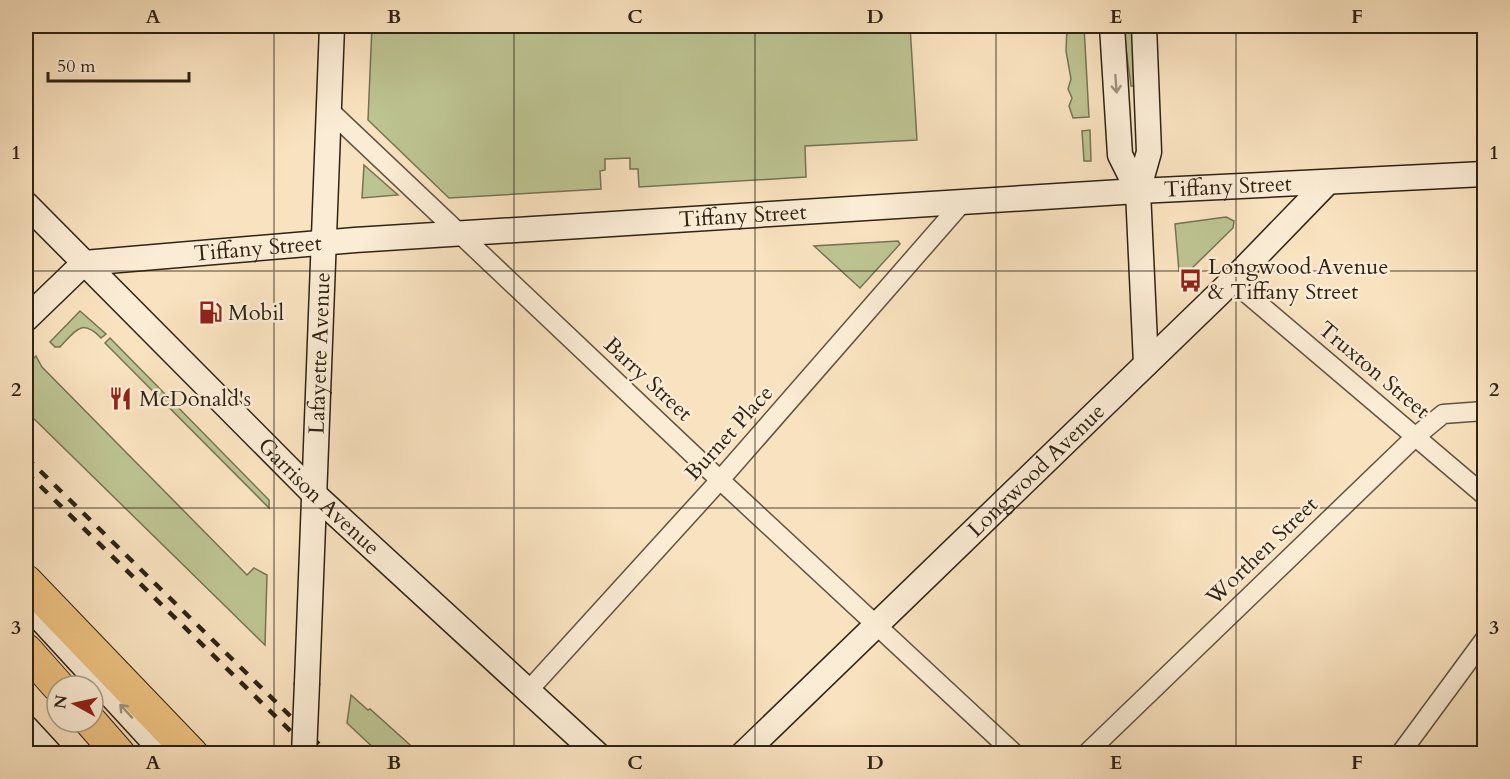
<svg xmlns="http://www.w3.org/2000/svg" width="1510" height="779" font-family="Cardo,serif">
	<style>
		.green { fill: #bdc392; stroke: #767354; stroke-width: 1.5 }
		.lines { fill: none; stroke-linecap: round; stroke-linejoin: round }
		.street-casing { stroke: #615340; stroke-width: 21 }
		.secondary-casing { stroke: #2e2315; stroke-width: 27 }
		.highway-casing { stroke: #2e2315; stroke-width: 34 }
		.street { stroke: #fbecd5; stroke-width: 18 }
		.secondary { stroke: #fbecd5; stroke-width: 24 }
		.highway { stroke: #ecc180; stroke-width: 32 }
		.rail { stroke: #2e2315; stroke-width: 4.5; stroke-dasharray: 10 10; stroke-linecap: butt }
		.secondary-bridge-casing { stroke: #2e2315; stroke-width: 27; stroke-linecap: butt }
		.secondary-bridge { stroke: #fbecd5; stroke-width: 24 }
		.oneway { stroke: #9f927f }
		.grid { fill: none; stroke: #2e2315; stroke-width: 1.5; stroke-opacity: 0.55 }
		.labels { text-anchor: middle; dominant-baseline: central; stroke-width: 5; stroke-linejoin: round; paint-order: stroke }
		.street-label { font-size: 22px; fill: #2e2315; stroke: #fbecd5 }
		.poi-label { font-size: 22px; fill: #2e2315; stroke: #fbecd5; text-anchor: start }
		.neatline { fill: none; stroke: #2e2315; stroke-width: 2 }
		.grid-label { font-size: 20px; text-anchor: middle; font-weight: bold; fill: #2e2315 }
	</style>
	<rect width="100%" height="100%" fill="#f9e2bf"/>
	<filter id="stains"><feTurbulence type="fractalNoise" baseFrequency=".00333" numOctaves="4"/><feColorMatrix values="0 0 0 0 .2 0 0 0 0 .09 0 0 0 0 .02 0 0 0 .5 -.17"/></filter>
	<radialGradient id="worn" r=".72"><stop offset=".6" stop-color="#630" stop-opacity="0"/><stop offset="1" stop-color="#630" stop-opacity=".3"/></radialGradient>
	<path class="green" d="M372,26H910L917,140L805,146L806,177L639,187L638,169H630V158L605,159V170L600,171L601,189L449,198L368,120Z
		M1067,26H1084L1089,117L1073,118L1069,106L1072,98L1068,89L1071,79L1066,51Z
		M1123,26H1134L1136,86H1131Z
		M1090,130L1091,161H1084L1082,131Z
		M364,165L398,195L362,198Z
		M1226,217L1234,221L1233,228L1188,272L1179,271L1175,224Z
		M898,241L900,244L860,288L814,246Z
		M80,311L106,334L101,338C82,318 76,330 60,347H55L50,342Z
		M110,338L269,500V508L105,343Z
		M36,356L42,367L247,575L254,568L267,575L265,645L26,411V366Z
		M351,695L368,710L370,709L419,753H379L347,723Z"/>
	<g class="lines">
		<defs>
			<path id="street" d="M329,110L720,480L1015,754
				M1232,281L1484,495
				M528,691L720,480L962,203
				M1086,754L1415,437L1443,414L1484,411
				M1400,754L1484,640"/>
			<g id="secondary">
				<path d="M1112,26L1120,155L1138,191"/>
				<path d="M1144,26L1149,152L1138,191L1146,364"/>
				<path id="s1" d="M26,204L314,494L597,754"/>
				<path id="s2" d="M26,319L84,263L355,240L1138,191L1484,174"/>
				<path d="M26,603L165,754"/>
				<path id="s3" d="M307,683L332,26"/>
				<path d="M26,728L50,754"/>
				<path id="s4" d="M743,754L1232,281L1326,184"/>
			</g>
			<path id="highway" d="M26,581L192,754
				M26,650L58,686
				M91,722L119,754"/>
		</defs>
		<use href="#street" class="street-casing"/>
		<use href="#secondary" class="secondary-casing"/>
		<use href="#highway" class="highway-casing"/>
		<use href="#street" class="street"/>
		<use href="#secondary" class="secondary"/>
		<use href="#highway" class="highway"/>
		<path class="rail" d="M26,457L329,754
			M26,472L314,754"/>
		<defs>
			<path id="secondary-bridge" d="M304,754L307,683"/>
		</defs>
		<use href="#secondary-bridge" class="secondary-bridge-casing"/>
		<use href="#secondary-bridge" class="secondary-bridge"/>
	</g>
	<defs><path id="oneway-shaft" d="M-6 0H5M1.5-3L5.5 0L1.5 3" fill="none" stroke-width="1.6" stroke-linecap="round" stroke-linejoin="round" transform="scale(1.5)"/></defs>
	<g class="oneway">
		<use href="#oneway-shaft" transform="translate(1116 84) rotate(86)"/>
		<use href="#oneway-shaft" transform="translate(126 711) rotate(-133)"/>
	</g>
	<path class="grid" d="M274,26V754M514,26V754M755,26V754M996,26V754M1236,26V754M26,271H1484M26,508H1484"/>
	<defs>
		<symbol id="bus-bare" viewBox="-9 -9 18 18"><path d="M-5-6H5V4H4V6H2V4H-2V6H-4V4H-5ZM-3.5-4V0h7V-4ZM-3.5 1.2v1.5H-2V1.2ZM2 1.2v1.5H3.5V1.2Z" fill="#8f2418" stroke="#fbecd5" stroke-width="2.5" paint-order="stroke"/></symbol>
		<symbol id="fuel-bare" viewBox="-9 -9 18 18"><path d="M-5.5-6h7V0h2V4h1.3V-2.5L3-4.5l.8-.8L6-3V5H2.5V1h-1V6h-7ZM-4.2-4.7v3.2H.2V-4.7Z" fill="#8f2418" stroke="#fbecd5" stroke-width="2.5" paint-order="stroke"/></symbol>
		<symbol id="restaurant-bare" viewBox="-9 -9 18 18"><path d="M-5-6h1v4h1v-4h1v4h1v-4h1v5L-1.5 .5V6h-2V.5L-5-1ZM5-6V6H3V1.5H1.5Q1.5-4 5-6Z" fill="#8f2418" stroke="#fbecd5" stroke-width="2.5" paint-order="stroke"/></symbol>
	</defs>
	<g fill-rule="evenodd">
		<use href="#bus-bare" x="1174" y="264" width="33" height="33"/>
		<use href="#fuel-bare" x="194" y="296" width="33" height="33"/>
		<use href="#restaurant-bare" x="104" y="382" width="33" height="33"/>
	</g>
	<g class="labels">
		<g class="street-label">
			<text stroke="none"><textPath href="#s2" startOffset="1227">Tiffany Street</textPath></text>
			<text stroke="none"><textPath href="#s2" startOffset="741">Tiffany Street</textPath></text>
			<text stroke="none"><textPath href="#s2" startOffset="255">Tiffany Street</textPath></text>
			<text stroke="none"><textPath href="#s3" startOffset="330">Lafayette Avenue</textPath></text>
			<text transform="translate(1374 370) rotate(40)">Truxton Street</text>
			<text transform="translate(648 379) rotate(43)">Barry Street</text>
			<text transform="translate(729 433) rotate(-48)">Burnet Place</text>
			<text stroke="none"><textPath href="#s4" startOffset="408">Longwood Avenue</textPath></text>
			<text stroke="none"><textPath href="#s1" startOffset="414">Garrison Avenue</textPath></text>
			<text transform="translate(1262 551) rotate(-44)">Worthen Street</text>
		</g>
		<g class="poi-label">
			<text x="1208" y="267">Longwood Avenue<tspan x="1208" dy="25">&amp; Tiffany Street</tspan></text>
			<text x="228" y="313">Mobil</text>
			<text x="139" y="399">McDonald's</text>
		</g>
	</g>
	<rect width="1510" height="779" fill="none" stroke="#f9e2bf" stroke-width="66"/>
	<g transform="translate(75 704) rotate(278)"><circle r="28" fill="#fbecd5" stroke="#a99c88" stroke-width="1.5"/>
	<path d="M0-4.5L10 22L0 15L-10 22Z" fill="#8f2418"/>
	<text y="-9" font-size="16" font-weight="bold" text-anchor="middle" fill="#2e2315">N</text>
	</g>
	<path d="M48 72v9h141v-9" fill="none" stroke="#2e2315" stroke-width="3"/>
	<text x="57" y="72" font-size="18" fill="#2e2315" stroke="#fbecd5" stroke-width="4.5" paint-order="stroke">50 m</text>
	<rect x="33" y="33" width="1444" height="713" class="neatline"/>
	<g class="grid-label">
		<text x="153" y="23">A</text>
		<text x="394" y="23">B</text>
		<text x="635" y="23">C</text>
		<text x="875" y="23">D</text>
		<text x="1116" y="23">E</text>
		<text x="1357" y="23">F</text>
		<text x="16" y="159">1</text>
		<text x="1494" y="159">1</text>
		<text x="16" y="396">2</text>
		<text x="1494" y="396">2</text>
		<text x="16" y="634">3</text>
		<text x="1494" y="634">3</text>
		<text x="153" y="769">A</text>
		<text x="394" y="769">B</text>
		<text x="635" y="769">C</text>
		<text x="875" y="769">D</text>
		<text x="1116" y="769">E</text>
		<text x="1357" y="769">F</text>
	</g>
	<rect width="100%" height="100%" filter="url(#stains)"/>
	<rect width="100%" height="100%" fill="url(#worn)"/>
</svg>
